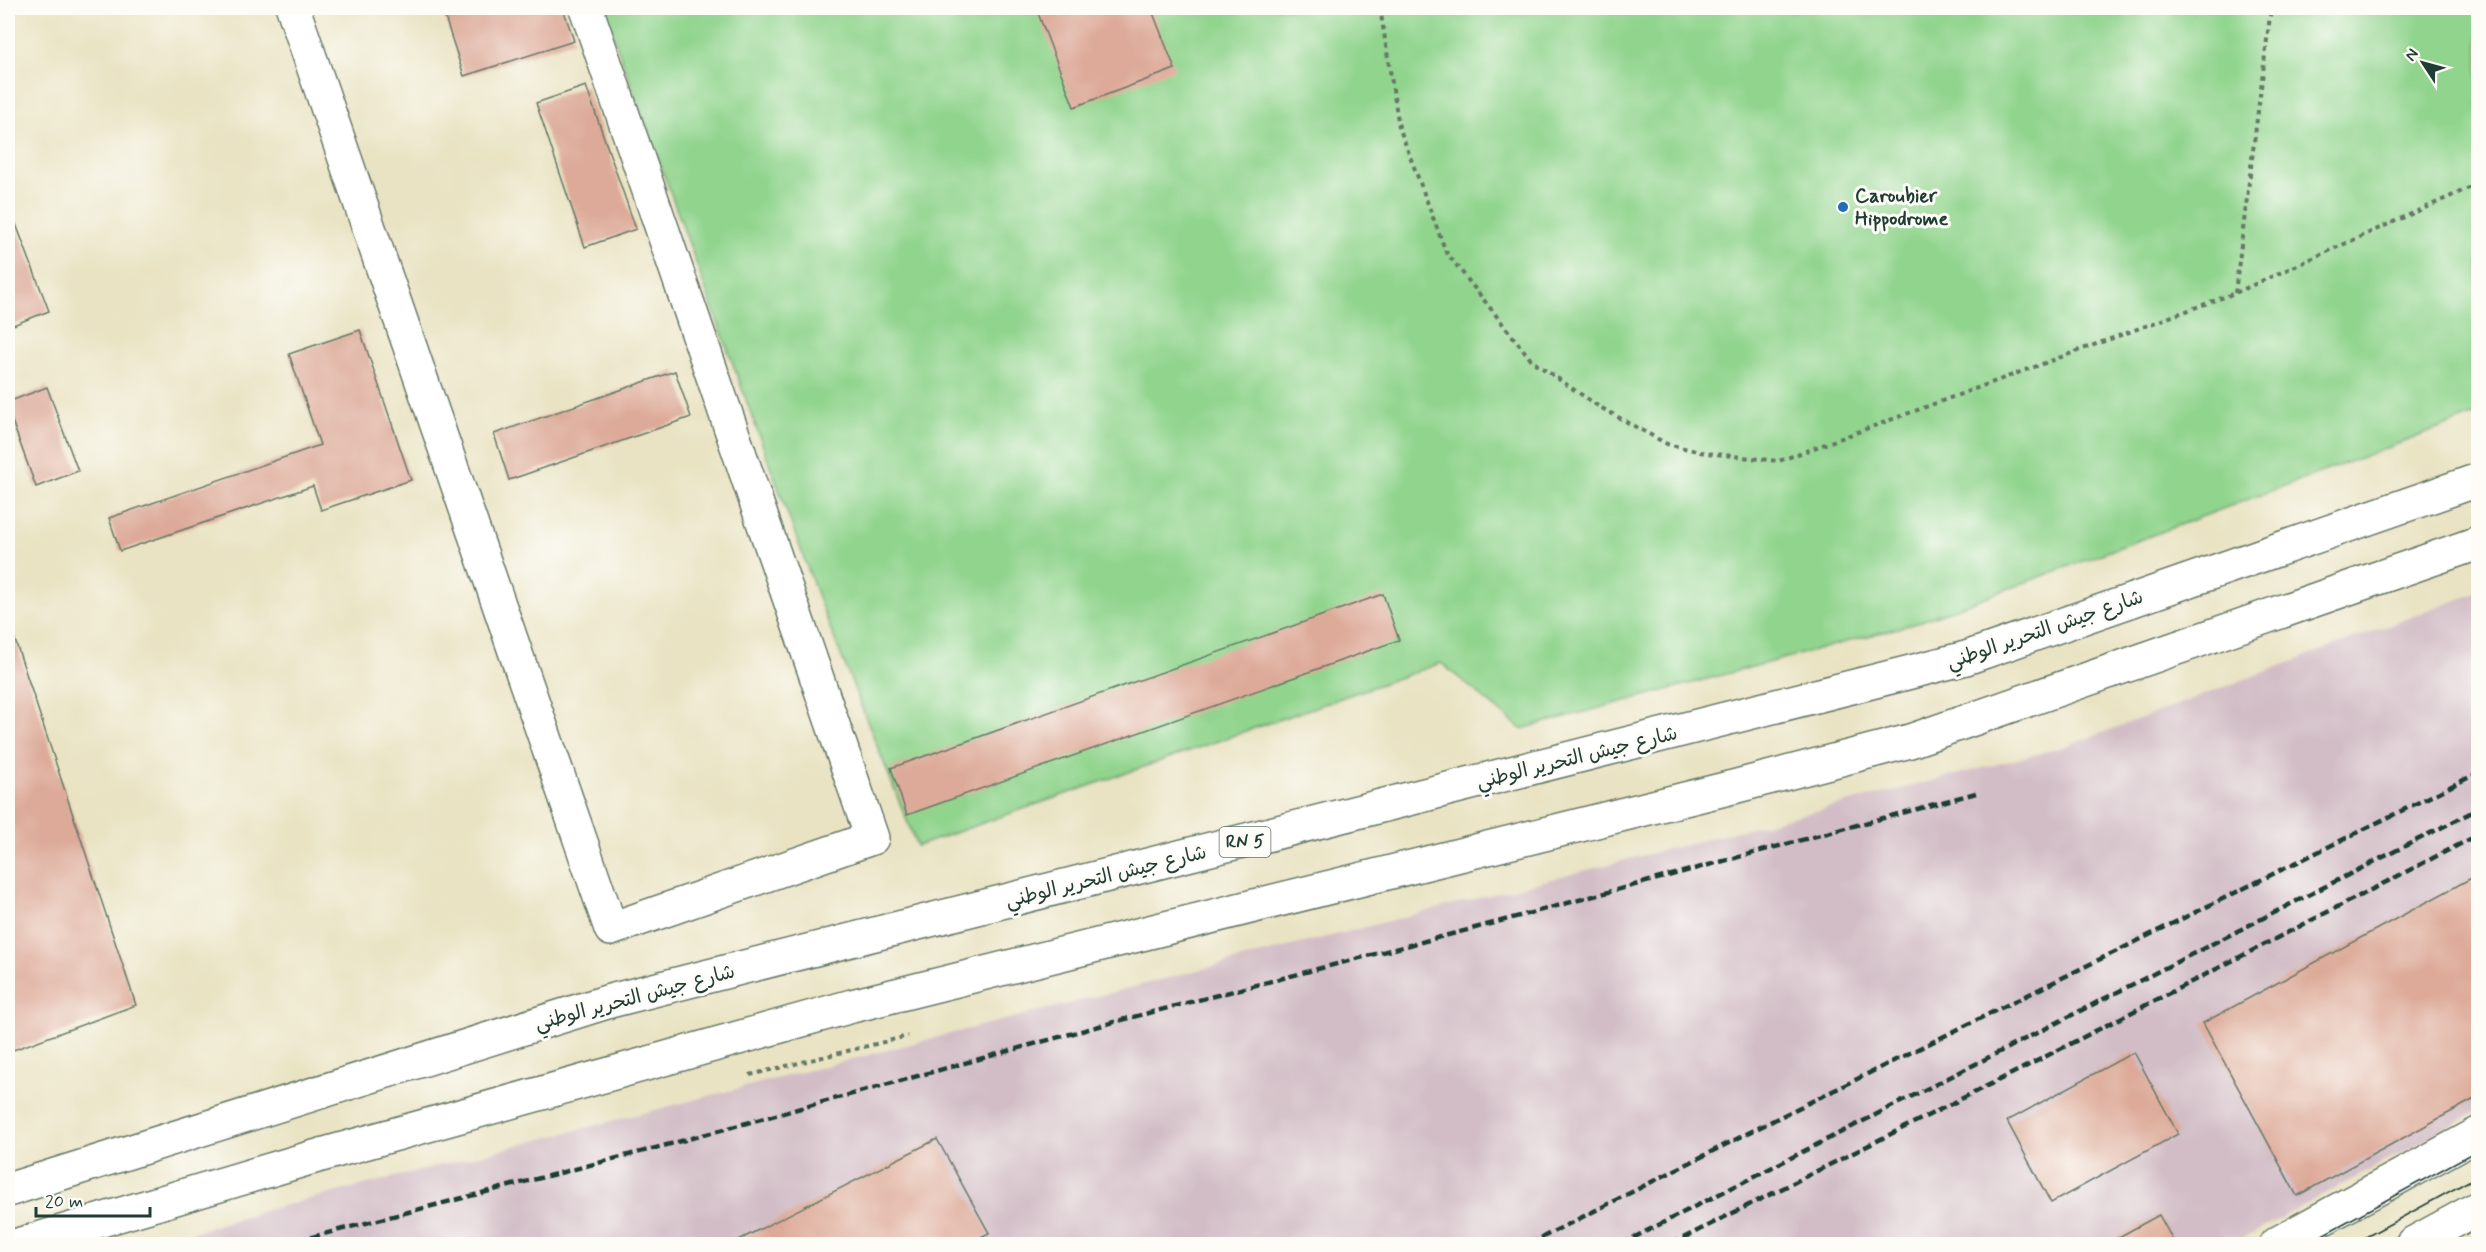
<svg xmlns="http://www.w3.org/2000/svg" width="2486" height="1252" font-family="Mynerve,'Playpen Sans Arabic',sans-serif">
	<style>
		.industrial { fill: #d2bdc6 }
		.green { fill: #90d48d; stroke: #588860; stroke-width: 1.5 }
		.building { fill: #da9 }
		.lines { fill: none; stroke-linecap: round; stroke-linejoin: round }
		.minor-casing { stroke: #676; stroke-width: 36 }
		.major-casing { stroke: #676; stroke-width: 36 }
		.highway-casing { stroke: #676; stroke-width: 36 }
		.path { stroke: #676; stroke-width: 4; stroke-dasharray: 4.5 4.5; stroke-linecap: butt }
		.minor { stroke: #fff; stroke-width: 33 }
		.major { stroke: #fff; stroke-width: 33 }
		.highway { stroke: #fff; stroke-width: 33 }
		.tram { stroke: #1f3d34; stroke-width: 1.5 }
		.rail { stroke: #1f3d34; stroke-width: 4.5; stroke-dasharray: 9 4.5; stroke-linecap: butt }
		.poi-dot { fill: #1f6fb2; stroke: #fdfcf7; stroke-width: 2 }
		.labels { text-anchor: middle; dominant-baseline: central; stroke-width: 6; stroke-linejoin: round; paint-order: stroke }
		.shield { fill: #fdfcf7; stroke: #62766e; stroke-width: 1.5 }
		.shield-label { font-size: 18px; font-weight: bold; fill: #1f3d34 }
		.poi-label { font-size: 20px; font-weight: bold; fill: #1f3d34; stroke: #fdfcf7; text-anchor: start }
		.street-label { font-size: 20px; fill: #1f3d34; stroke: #fdfcf7 }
	</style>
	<rect width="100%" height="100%" fill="#fdfcf7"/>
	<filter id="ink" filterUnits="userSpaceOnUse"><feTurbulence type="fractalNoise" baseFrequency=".0167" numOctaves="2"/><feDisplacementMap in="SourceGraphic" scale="12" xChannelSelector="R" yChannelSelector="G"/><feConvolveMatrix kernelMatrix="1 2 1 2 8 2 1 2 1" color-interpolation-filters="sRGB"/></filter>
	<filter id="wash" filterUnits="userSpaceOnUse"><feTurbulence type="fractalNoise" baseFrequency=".008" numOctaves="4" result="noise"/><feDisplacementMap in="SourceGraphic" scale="24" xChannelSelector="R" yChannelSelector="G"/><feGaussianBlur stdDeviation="1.35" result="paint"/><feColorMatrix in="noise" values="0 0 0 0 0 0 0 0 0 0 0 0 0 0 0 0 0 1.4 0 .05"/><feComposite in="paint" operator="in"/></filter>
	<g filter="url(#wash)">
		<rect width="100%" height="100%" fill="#e9e3c3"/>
		<path class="industrial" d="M2478,592V1111L2233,1244H154L263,1211L2064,747Z"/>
		<path class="green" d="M603,8H2478V414L1913,624L1521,729L1441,663L917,846L821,605Z"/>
		<g id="blocks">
			<path class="building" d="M442,8H563L574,41L464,76Z
				M1036,8H1151L1175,69L1074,107Z
				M586,86L636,229L585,247L536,103Z
				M8,203L49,311L8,327Z
				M360,330L411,480L321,510L313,486L120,551L109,518L320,445L289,354Z
				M675,371L691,417L509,480L494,434Z
				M47,387L78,471L36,487L8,410V402Z
				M1383,594L1399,640L907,815L891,768Z
				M8,619L136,1005L8,1052Z
				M2477,875L2478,1097L2297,1196L2203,1023Z
				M2134,1052L2178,1134L2051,1203L2007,1121Z
				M937,1139L989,1233L966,1244H731Z
				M2159,1215L2175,1244H2106Z"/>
		</g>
	</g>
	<g filter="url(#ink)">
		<use href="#blocks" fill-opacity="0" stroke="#676" stroke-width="1.5"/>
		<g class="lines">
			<defs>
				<path id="minor" d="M293,8L611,929L872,838L586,8
					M2276,1244L2478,1134"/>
				<path id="major" d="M2291,1236L2294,1244
					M2412,1244L2478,1208"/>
				<path id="highway" d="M8,1190L610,1001L1966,658L2478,480
					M21,1244L307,1159L852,1006L1737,786L1910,741L2478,543"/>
			</defs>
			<use href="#minor" class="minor-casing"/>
			<use href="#major" class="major-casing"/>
			<use href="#highway" class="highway-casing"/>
			<path class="path" d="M1380,8L1399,127L1446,252L1532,361L1598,406L1667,444L1705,453L1779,461L2235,293L2478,184
				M2235,293L2271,8
				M750,1075L908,1036"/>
			<use href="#minor" class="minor"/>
			<use href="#major" class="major"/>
			<use href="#highway" class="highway"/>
			<path class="tram" d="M2306,1244L2478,1150
				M2353,1244L2478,1176"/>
			<path class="rail" d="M285,1244L652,1149L1114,1022L1475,928L1976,793
				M1529,1244L1784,1115L2478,773
				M1621,1244L2478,809
				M1671,1244L2025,1067L2478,835"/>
		</g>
	</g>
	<circle class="poi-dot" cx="1843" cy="207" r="6"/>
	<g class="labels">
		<rect class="shield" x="1219.5" y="827" width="51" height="30" rx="4.5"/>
		<g class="shield-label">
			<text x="1245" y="842">RN 5</text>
		</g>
		<g class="poi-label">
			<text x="1855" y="196">Caroubier<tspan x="1855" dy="23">Hippodrome</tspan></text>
		</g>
		<g class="street-label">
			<text transform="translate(2045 630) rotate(-19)">شارع جيش التحرير الوطني</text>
			<text transform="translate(1577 758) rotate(-14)">شارع جيش التحرير الوطني</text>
			<text transform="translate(1106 877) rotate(-14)">شارع جيش التحرير الوطني</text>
			<text transform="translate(635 998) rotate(-15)">شارع جيش التحرير الوطني</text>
		</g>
	</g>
	<rect width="2486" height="1252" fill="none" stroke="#fdfcf7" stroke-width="30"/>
	<g transform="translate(2423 63) rotate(306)" stroke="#fdfcf7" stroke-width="4.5" paint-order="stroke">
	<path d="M0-4.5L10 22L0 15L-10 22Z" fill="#1f3d34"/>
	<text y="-9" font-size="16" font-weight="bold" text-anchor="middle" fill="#1f3d34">N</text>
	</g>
	<path d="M36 1207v9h114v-9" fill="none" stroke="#1f3d34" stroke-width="3"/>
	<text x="45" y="1207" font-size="18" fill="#1f3d34" stroke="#fdfcf7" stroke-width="4.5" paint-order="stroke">20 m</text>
</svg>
